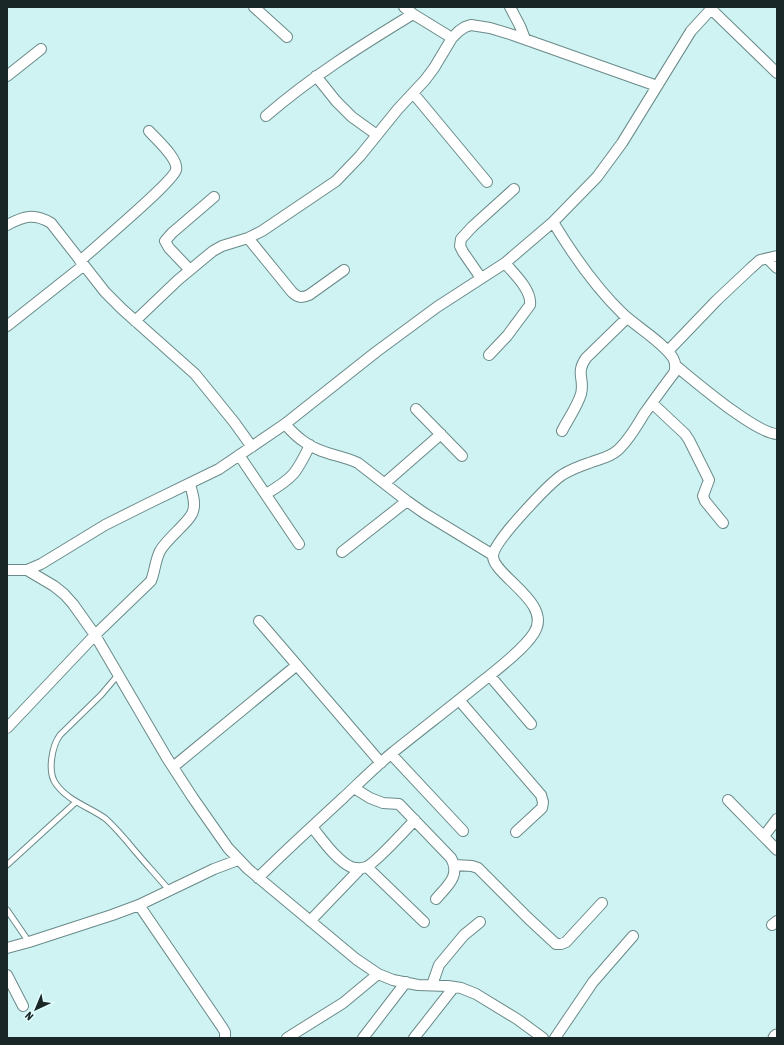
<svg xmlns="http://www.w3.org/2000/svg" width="784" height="1045" font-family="'Asap Condensed',sans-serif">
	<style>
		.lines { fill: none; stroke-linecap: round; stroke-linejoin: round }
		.lane-casing { stroke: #698a89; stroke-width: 7 }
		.street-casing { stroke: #698a89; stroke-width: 12 }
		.secondary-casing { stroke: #698a89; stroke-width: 17 }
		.lane { stroke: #fff; stroke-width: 5 }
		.street { stroke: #fff; stroke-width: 10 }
		.secondary { stroke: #fff; stroke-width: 15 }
	</style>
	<rect width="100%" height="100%" fill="#cff3f2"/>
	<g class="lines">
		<defs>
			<path id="lane" d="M118,675L101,695L60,735C52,746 47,772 56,784C69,802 90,807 106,819C117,829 126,840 135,851C146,864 158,877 169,890
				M7,865L76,802
				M7,910L29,942"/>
			<path id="street" d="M254,7L287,37
				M404,7L413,14L452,38
				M510,7L520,26L525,39
				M711,9L777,73
				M7,76L41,49
				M316,76L336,101L352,117L377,135
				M413,93L487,182
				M266,116C311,77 362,45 413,14
				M7,225C24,216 34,213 51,223L105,292L122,309L195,374L234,422L252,447
				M248,238L292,292C298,298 302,298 309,295L344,270
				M768,259L777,268
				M80,261C94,248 173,182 176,170C179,159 156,139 149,131
				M190,270L169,248L165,241L172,233L214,197
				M481,278L463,252L460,246L461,239L472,227L514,189
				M135,321L178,280L213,251L222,246L248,238L262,231L336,181L360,156L398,109L425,80L434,68L452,38L459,31L465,27L471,25L490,28L513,35L657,86
				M7,326L84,265
				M668,351L717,300L751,268L760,260L777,256
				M489,355L507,336L530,305C532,290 514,274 505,263
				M676,366C696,382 755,433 777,434
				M652,403L685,434L689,440L709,480L703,496L705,501L723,523
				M416,409L462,456
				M285,424C291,431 298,438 306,443C321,454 341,455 358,463L407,501L424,513L493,555
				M562,431C568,419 577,407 581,394C585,378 575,374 586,358L627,318
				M239,455L299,544
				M385,483L441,434
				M266,494C293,478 296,474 310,445
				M342,552L407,501
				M7,570H27L41,564L105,525L147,504L219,469L285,424L376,352L437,307L505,263L553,222L597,177L622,143L691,31L713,7
				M27,570L54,586L64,594L73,604L95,635L167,758L193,798L228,848L248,869L356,959L378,974L393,980L418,985L448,986L461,988L476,994L517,1019L543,1038
				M259,621L381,763
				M490,676L531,724
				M459,700L541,795L543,802L542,808L516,832
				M7,728L95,635L151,581C155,571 155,561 160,551C167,538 191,521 193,511C196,503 192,492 190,484
				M391,754L463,831
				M173,767L297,665
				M354,788L370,798L383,803L399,804L451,858C461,876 447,886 436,899
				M728,800L777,850
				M312,827C322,839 336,860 351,867C355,868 361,869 366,867C375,864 406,829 415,820
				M764,836L777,819
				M455,865L472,866L478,868L529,919L556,944H561L566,942L602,903
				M367,867L424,922
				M258,878C286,850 315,824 343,798C359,783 375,767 392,753C422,729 453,705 484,680C499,668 524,649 534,633C554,602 491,575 493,555C495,540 549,484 562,475C570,470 580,466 589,463C599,459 609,458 618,450C629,440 637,426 644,414C654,400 664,386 674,373C676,367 676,363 673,358C664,343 637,327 623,314C595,287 573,255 553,222
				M139,905L222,1027L225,1032V1038
				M310,921L360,869
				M772,925L777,921
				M7,948L29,942L112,915L139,905L214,869L238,860
				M7,975L23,1006
				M432,985L439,965L464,935L480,922
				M287,1038L343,1003L378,974
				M363,1038L406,982
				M414,1038L454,987
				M555,1038L593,982L633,936"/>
			<path id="secondary" d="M776,1038L777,1037"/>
		</defs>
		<use href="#lane" class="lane-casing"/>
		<use href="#street" class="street-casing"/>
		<use href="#secondary" class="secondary-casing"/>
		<use href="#lane" class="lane"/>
		<use href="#street" class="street"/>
		<use href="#secondary" class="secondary"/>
	</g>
	<rect width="784" height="1045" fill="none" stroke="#1a2727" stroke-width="16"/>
	<g transform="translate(36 1009) rotate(224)" stroke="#e2fffe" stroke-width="3" paint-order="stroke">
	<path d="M0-3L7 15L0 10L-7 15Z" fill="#1a2727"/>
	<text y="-6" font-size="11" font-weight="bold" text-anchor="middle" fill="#1a2727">N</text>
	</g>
</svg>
